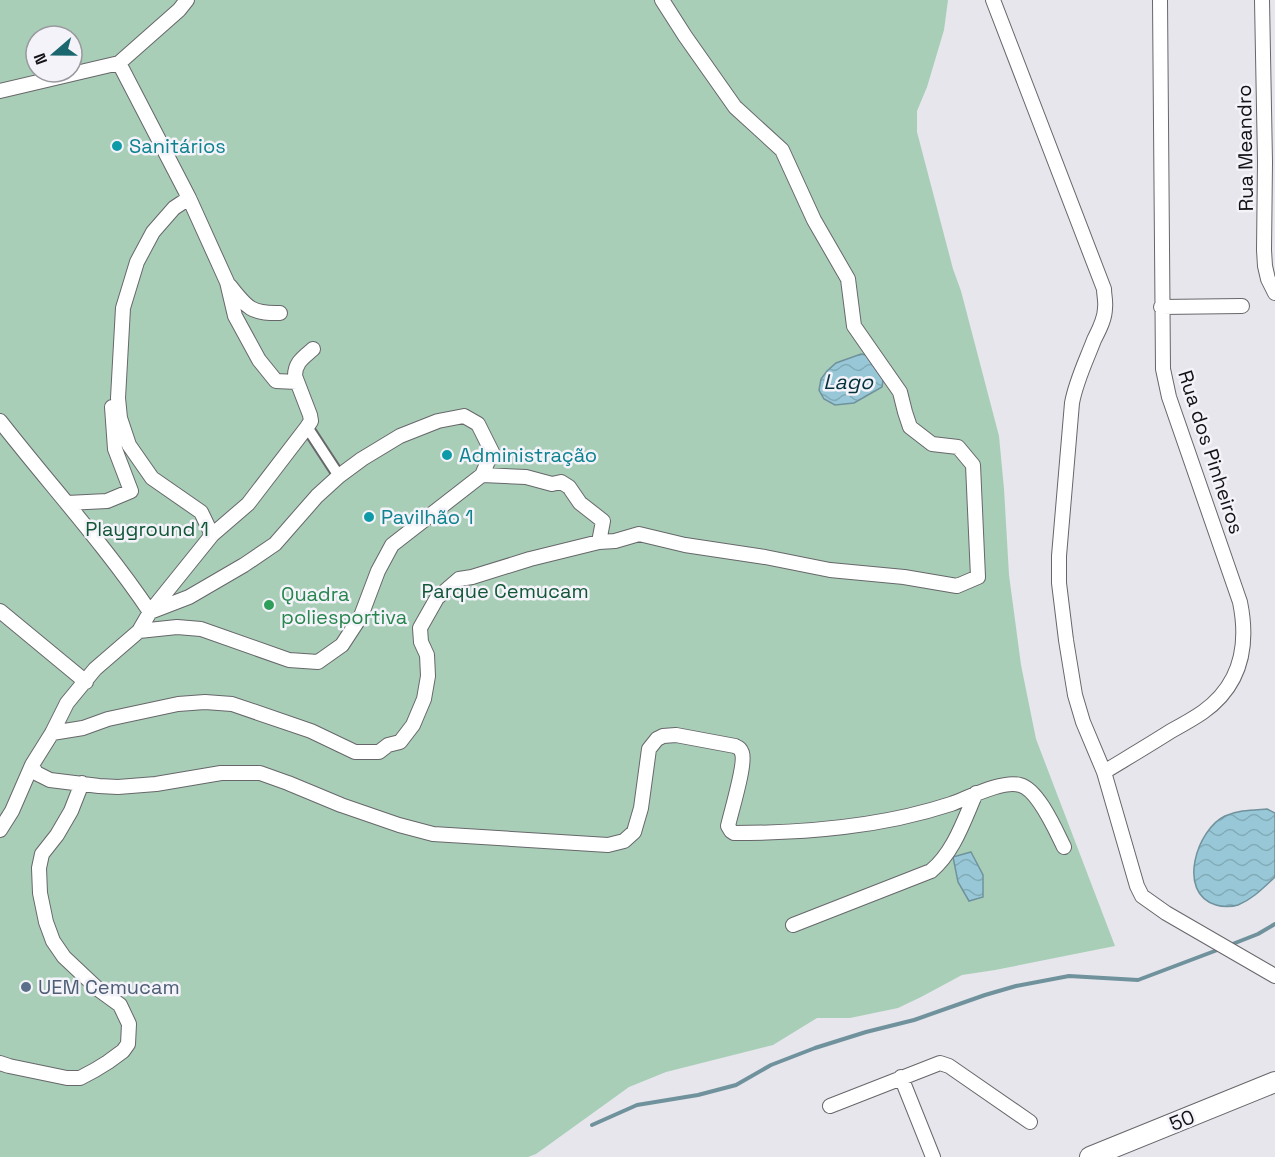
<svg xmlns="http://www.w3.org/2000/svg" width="1275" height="1157" font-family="'Space Grotesk',sans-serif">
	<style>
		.park { fill: #a8ceb7; fill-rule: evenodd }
		.water { fill: url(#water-waves); stroke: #70929d; stroke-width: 1.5 }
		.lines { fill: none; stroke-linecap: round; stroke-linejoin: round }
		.stream { stroke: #70929d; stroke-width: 4 }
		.pedestrian-casing { stroke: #67676b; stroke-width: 14 }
		.minor-casing { stroke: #67676b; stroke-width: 16 }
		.secondary-casing { stroke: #67676b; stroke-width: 22 }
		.pedestrian { stroke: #fff; stroke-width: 10 }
		.minor { stroke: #fff; stroke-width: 14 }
		.secondary { stroke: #fff; stroke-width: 20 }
		.culture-dot { fill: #0f9aa8; stroke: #f3f3f9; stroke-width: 2 }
		.leisure-dot { fill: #2e9e5b; stroke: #f3f3f9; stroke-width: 2 }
		.service-dot { fill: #5c6f8a; stroke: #f3f3f9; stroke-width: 2 }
		.labels { text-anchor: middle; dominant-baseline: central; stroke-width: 5; stroke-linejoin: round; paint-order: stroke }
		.culture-label { font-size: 20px; fill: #0d838f; stroke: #f3f3f9; text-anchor: start }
		.street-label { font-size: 20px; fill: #131315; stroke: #f3f3f9 }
		.park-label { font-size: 20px; fill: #115637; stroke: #f3f3f9 }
		.leisure-label { font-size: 20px; fill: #27864d; stroke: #f3f3f9; text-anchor: start }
		.service-label { font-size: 20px; fill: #4e5e75; stroke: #f3f3f9; text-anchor: start }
		.water-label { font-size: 21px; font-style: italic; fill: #04333e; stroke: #f3f3f9 }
	</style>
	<defs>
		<pattern id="water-waves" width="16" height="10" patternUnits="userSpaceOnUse" patternTransform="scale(1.5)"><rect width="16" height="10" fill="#98c8d7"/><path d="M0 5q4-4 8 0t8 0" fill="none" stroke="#82abb8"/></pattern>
	</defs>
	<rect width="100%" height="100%" fill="#e6e6ec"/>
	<path class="park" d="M0,0H948L944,30L927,87L917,111V132L953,269L961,291L999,436L1004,489L1009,575L1021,665L1036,739L1115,946L995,970L962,975L921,997L898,1008L850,1018H817L773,1045L666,1072L629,1087L536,1154L528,1157H0ZM36,36H72V72H36Z"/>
	<path class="water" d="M861,354L871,356L884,374L882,387L854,403L835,405L824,399L819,390L821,379L827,371L836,363Z
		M1267,809L1275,813V877C1264,887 1253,899 1238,905C1232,907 1222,907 1216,905C1176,893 1197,829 1225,816C1238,810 1253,810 1267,809Z
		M971,852L983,875V897L969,901L958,882L953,857Z"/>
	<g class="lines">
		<path class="stream" d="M1230,945L1258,934L1275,924
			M592,1125L637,1105L698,1095L736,1085L771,1065L815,1048L866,1032L914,1020L985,995L1016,986L1069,976L1138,980L1220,949"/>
		<defs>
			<path id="pedestrian" d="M307,427L339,476"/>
			<path id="minor" d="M993,0L1104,289C1104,295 1106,302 1105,308C1105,319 1099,330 1094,340C1086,361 1076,381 1072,403L1059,556V583L1066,640L1075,695L1083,722L1104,772L1137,886L1142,896L1166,913L1275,976
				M1262,0L1265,162L1264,250L1265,266L1268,279L1275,293
				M119,63L179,10L187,0
				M0,91L119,63L189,198L227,282L235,316L259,360L276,381L297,382
				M189,198L174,208L153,232L137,262L123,308L118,398L120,418L129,445L152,478L201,512L212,535
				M230,286C247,308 252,314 280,313
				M1161,307L1242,306
				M0,421C50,485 105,545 150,612L189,597L244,565L275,544L317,496L339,476L362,459L400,436L438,421L464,416L478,424L492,452L482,475L392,545L378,571L361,616L342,645L318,662L289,660L201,629L177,627L139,631
				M482,475L526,477L552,484L561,482L569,487L580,503L603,521L599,542
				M67,503L107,501L131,491L115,449L112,407
				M0,611L86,682
				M52,733L83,728L108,719L178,704L205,702L232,704L311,731L355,752H379L388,745L400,742L413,725L424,699L428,676L427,655L421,642L420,628L437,598L459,579L472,577L530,559L599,542L615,541L639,534L685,545L765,557L830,570L904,577L957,586L978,577L973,465L958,447L932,444L910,427L905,412L900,392L854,326L848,279L814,220L782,150L735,107L685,36L662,0
				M32,765L36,773L50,780L99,786L118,787L156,784L221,773H260L288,783L341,805L399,825L433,834L608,845L624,841L634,832L641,808L649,749L657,739L663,736L676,735L735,746C739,748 740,748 742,753C746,764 731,812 728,826L731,831L734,833C807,833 881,827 951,804C968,798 1002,780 1020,785C1038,789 1056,831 1064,847
				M1104,772C1127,758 1149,745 1171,731C1182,725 1193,719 1203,712C1241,685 1249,646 1240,602L1169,397L1163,369L1160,0
				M0,830L12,811L32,765L52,733L67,703L95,669L139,631L150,612L212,535L248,504L307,427L311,421L310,415L295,376C295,362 304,357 313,349
				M793,925L931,871C954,852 964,820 976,793
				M0,1063L9,1066L67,1078H80L95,1070L108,1062L123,1051L128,1044L129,1024L120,1005L98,989L64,957L53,941L46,922L40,893L39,868L42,854L57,835L71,811L82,783
				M901,1077L933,1157
				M830,1106L940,1063L949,1066L1030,1122"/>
			<path id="secondary" d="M1090,1157L1275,1082"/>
		</defs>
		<use href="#pedestrian" class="pedestrian-casing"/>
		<use href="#minor" class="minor-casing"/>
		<use href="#secondary" class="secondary-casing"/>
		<use href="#pedestrian" class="pedestrian"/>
		<use href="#minor" class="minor"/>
		<use href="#secondary" class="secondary"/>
	</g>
	<g class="culture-dot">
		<circle cx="117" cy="146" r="6"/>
		<circle cx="447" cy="455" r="6"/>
		<circle cx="369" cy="517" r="6"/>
	</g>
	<circle class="leisure-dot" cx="269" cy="605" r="6"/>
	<circle class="service-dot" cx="26" cy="987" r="6"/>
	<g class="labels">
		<g class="culture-label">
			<text x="129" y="146">Sanitários</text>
			<text x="459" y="455">Administração</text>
			<text x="381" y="517">Pavilhão 1</text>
		</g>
		<g class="street-label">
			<text transform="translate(1245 148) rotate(-91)">Rua Meandro</text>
			<text transform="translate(1211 452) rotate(72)">Rua dos Pinheiros</text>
			<text transform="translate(1182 1120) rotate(-22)">50</text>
		</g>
		<g class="park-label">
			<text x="147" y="529">Playground 1</text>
			<text x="505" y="591">Parque Cemucam</text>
		</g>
		<g class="leisure-label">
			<text x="281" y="594">Quadra<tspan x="281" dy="23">poliesportiva</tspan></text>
		</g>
		<g class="service-label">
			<text x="38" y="987">UEM Cemucam</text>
		</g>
		<g class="water-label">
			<text x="848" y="381">Lago</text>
		</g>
	</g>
	<g transform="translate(54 54) rotate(250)"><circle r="28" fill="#f3f3f9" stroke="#99999e" stroke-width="1.5"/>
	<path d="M0-4.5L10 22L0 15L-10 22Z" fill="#1b676f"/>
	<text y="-9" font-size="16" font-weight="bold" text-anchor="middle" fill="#131315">N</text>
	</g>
</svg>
